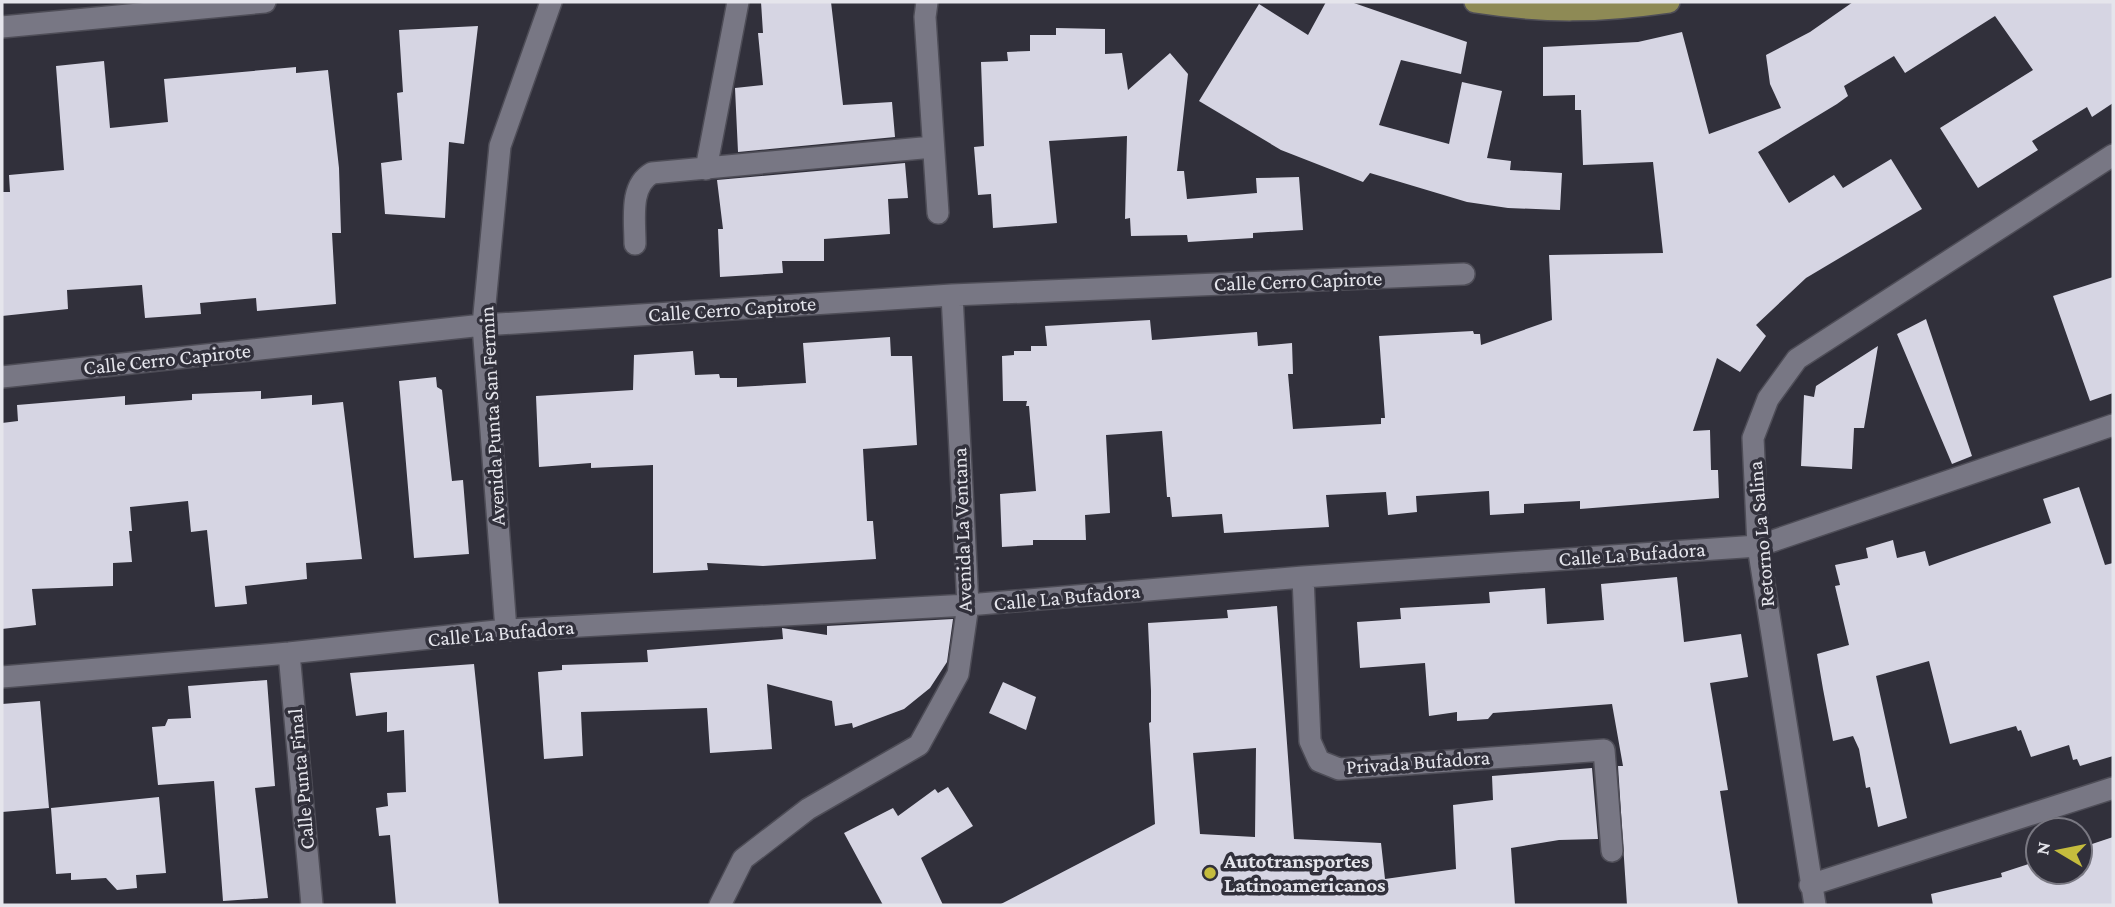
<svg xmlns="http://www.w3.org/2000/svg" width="2115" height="907" font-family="'Crimson Pro',serif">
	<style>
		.building { fill: #d6d5e3; fill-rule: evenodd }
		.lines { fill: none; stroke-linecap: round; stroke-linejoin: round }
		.minor-casing { stroke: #4e4d57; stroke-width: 24 }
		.major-casing { stroke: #4e4d57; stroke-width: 24 }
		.minor { stroke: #787784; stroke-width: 21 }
		.major { stroke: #8e8a55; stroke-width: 21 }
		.poi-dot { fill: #c5bc3d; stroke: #31303b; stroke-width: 2.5 }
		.labels { text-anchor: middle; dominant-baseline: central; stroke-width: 7; stroke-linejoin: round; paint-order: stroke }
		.street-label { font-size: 21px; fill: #e5e5ec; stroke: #31303b }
		.poi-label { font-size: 21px; font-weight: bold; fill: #e5e5ec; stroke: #31303b; text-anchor: start }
	</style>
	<rect width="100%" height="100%" fill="#31303b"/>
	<path class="building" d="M761,2H831L843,105L892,102L895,137L738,152L735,88L763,85L758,33H763Z
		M1326,2H1351L1467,42L1461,74L1401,60L1379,125L1449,144L1462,82L1502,91L1487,158L1511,161L1510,170L1562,173L1560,210L1508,208L1467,202L1370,173L1363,182L1281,150L1199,101L1259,4L1308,35Z
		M1853,2H2113V103L2092,117L2087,107L2032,141L2038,150L1978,188L1940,128L2033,70L1995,16L1905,73L1894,56L1844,86L1848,96L1837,104L1758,152L1789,203L1834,175L1843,188L1891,159L1922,209L1806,278L1756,325L1766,336L1740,372L1717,358L1693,431L1710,430L1711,470H1718L1719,498L1580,509V501L1524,504V513L1490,515L1489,491L1416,496L1417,512L1388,515L1386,492L1326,495L1329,527L1224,533L1222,514L1172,517L1170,497H1167L1162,431L1106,435L1110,513L1085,515L1086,540H1033V545L1002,547L1000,494L1036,491L1029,406H1026L1027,401H1003L1002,356L1014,355V351H1031V346H1047L1045,326L1150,320L1152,340L1257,332L1258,346L1292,343L1293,374H1288L1293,429L1381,424V418H1385L1379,336L1473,331L1474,334H1480L1481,345L1552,320L1549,255L1663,253L1653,162L1583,165L1581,110H1575V95L1543,96V47L1638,42L1682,32L1709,134L1781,108L1770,84L1766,55L1810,32Z
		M478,26L464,144L449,142L445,218L385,214L381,163L402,160L397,93L403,92L399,30Z
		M1056,28L1105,29V54L1122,53L1128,90L1170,53L1188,74L1177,171H1184L1187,199L1257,193L1256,178L1299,177L1303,230L1253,233V238L1188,242L1187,235L1131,236L1130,218L1125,219L1127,136L1049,141L1057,223L993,228L991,194L978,195L974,147L984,146L981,62L1008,61L1007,52L1030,51V35H1056Z
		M104,61L110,128L168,122L164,79L296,67V73L328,70L339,168L341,233H332L336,304L257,311L256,298L200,303L201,314L145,318L142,285L67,290L68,309L2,316V192H10L9,175L64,170L56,66Z
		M905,163L908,198L888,199L890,234L824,239V261H782L783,273L720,277L718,229H723L717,180Z
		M2113,277V393L2090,401L2053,296Z
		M1926,319L1972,456L1952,464L1897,334Z
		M890,337L891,356H912L917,445L863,449L867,521H873L876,559L763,566L707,563L708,570L653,573V465L591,468V463L539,467L536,396L633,390L634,355L693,351L695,375L719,374L720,378H737V387L806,383L803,343Z
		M1878,346L1864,428H1854L1852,469L1801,466L1804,395L1814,397L1816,386Z
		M436,377L437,387L442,390L452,481L463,480L469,554L414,558L399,381Z
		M261,391V399L312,395V405L343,402L362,559L306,563L307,579L245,586L247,604L215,607L207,530L191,532L188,501L130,507L132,531H129L132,562L113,563V586L32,589L36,625L2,629V423L18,421L17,405L125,396V405L192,400V394Z
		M2079,487L2105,565L2113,563V756L2080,766L2077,759L2073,760L2069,745L2031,757L2021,730L2018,731L2016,726L1950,744L1929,661L1876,676L1907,818L1878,827L1870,787L1866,788L1859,749L1853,736L1833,741L1823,689L1817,654L1849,645L1835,586L1840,585L1835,565L1868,558L1866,548L1893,540L1897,558L1925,551L1929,566L2051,523L2043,499Z
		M1677,577L1684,642L1741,634L1748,677L1710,683L1728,790L1720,791L1738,905H1627L1618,766H1623L1612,704L1493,713L1488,719L1457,721V712L1429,716L1425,663L1360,668L1357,622L1401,619L1400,608L1490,603L1489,592L1545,588L1547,624L1604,620L1601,584Z
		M1277,606L1294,839L1381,843L1385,879L1456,869L1453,805L1493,800L1492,776L1592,768L1598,839L1559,840L1511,848L1515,905H999L1155,824L1149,723L1151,722V691L1148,623L1228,618L1227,610ZM1256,748L1255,837L1200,834L1193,753Z
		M953,619L947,662L930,688L904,709L853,728L852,723L835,726L832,701L767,684L772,749L710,753L707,708L581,712L583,756L544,759L538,672L562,670V665L648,662L647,650L783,639L782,628L827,635V626Z
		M474,664L499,905H396L390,835L379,836L376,808L388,806L387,793L406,792L404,730L387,732V712L356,716L350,673Z
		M267,680L275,786L255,788L268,898L223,901L214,781L158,785L152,727L165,726L168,719L191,718L188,686Z
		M1003,682L1036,697L1026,730L989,713Z
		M40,701L49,808L2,812V704Z
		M948,787L973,826L921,858L943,905H883L844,833L893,808L898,816L935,789L938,793Z
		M159,797L166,873L136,875L137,888L117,890L106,878L71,880V873L56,874L51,808Z
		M2113,837V905H1933L1931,894L2002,877L2001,873L2038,861V872H2080V848Z"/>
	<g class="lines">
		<defs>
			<path id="minor" d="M927,2L925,17L938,213
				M2,27L265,2
				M706,169L738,2
				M635,244C635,219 629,186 652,173L933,147
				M2,377L483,325L952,295L1464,274
				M1303,577L1310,741L1319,761L1339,769L1604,750L1612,851
				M506,630L483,325L500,146L551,2
				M289,653L312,905
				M2,677L289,653L506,630L968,605L1303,577L1758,546L2113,425
				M1810,885L2113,788
				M720,905L743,859L808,809L919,745L958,674L968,605L952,295
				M1815,905L1758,546L1753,438L1768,399L1797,359L2113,155"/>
			<path id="major" d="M1475,2C1545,13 1599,12 1669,2"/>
		</defs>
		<use href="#minor" class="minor-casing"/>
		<use href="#major" class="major-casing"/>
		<use href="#minor" class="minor"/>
		<use href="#major" class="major"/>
	</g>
	<circle class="poi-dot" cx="1210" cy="873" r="7"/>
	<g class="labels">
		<g class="street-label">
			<text transform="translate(1298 281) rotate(-2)">Calle Cerro Capirote</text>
			<text transform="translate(732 309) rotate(-4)">Calle Cerro Capirote</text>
			<text transform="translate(167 359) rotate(-6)">Calle Cerro Capirote</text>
			<text transform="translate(492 416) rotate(-93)">Avenida Punta San Fermin</text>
			<text transform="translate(962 530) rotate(-92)">Avenida La Ventana</text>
			<text transform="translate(1761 534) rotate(-95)">Retorno La Salina</text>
			<text transform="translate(1632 554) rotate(-4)">Calle La Bufadora</text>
			<text transform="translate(1067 597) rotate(-5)">Calle La Bufadora</text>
			<text transform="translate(501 633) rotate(-5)">Calle La Bufadora</text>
			<text transform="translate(1418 762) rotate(-4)">Privada Bufadora</text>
			<text transform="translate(301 779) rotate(-95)">Calle Punta Final</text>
		</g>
		<g class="poi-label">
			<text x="1224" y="861">Autotransportes<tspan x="1224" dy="24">Latinoamericanos</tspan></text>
		</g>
	</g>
	<rect width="2115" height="907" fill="none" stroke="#e5e5ec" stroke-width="7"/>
	<g transform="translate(2059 851) rotate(280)"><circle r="33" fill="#31303b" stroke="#797882" stroke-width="2"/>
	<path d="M0-5L12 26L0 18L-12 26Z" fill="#c5bc3d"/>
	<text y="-10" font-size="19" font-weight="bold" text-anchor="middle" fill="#e5e5ec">N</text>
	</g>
</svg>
